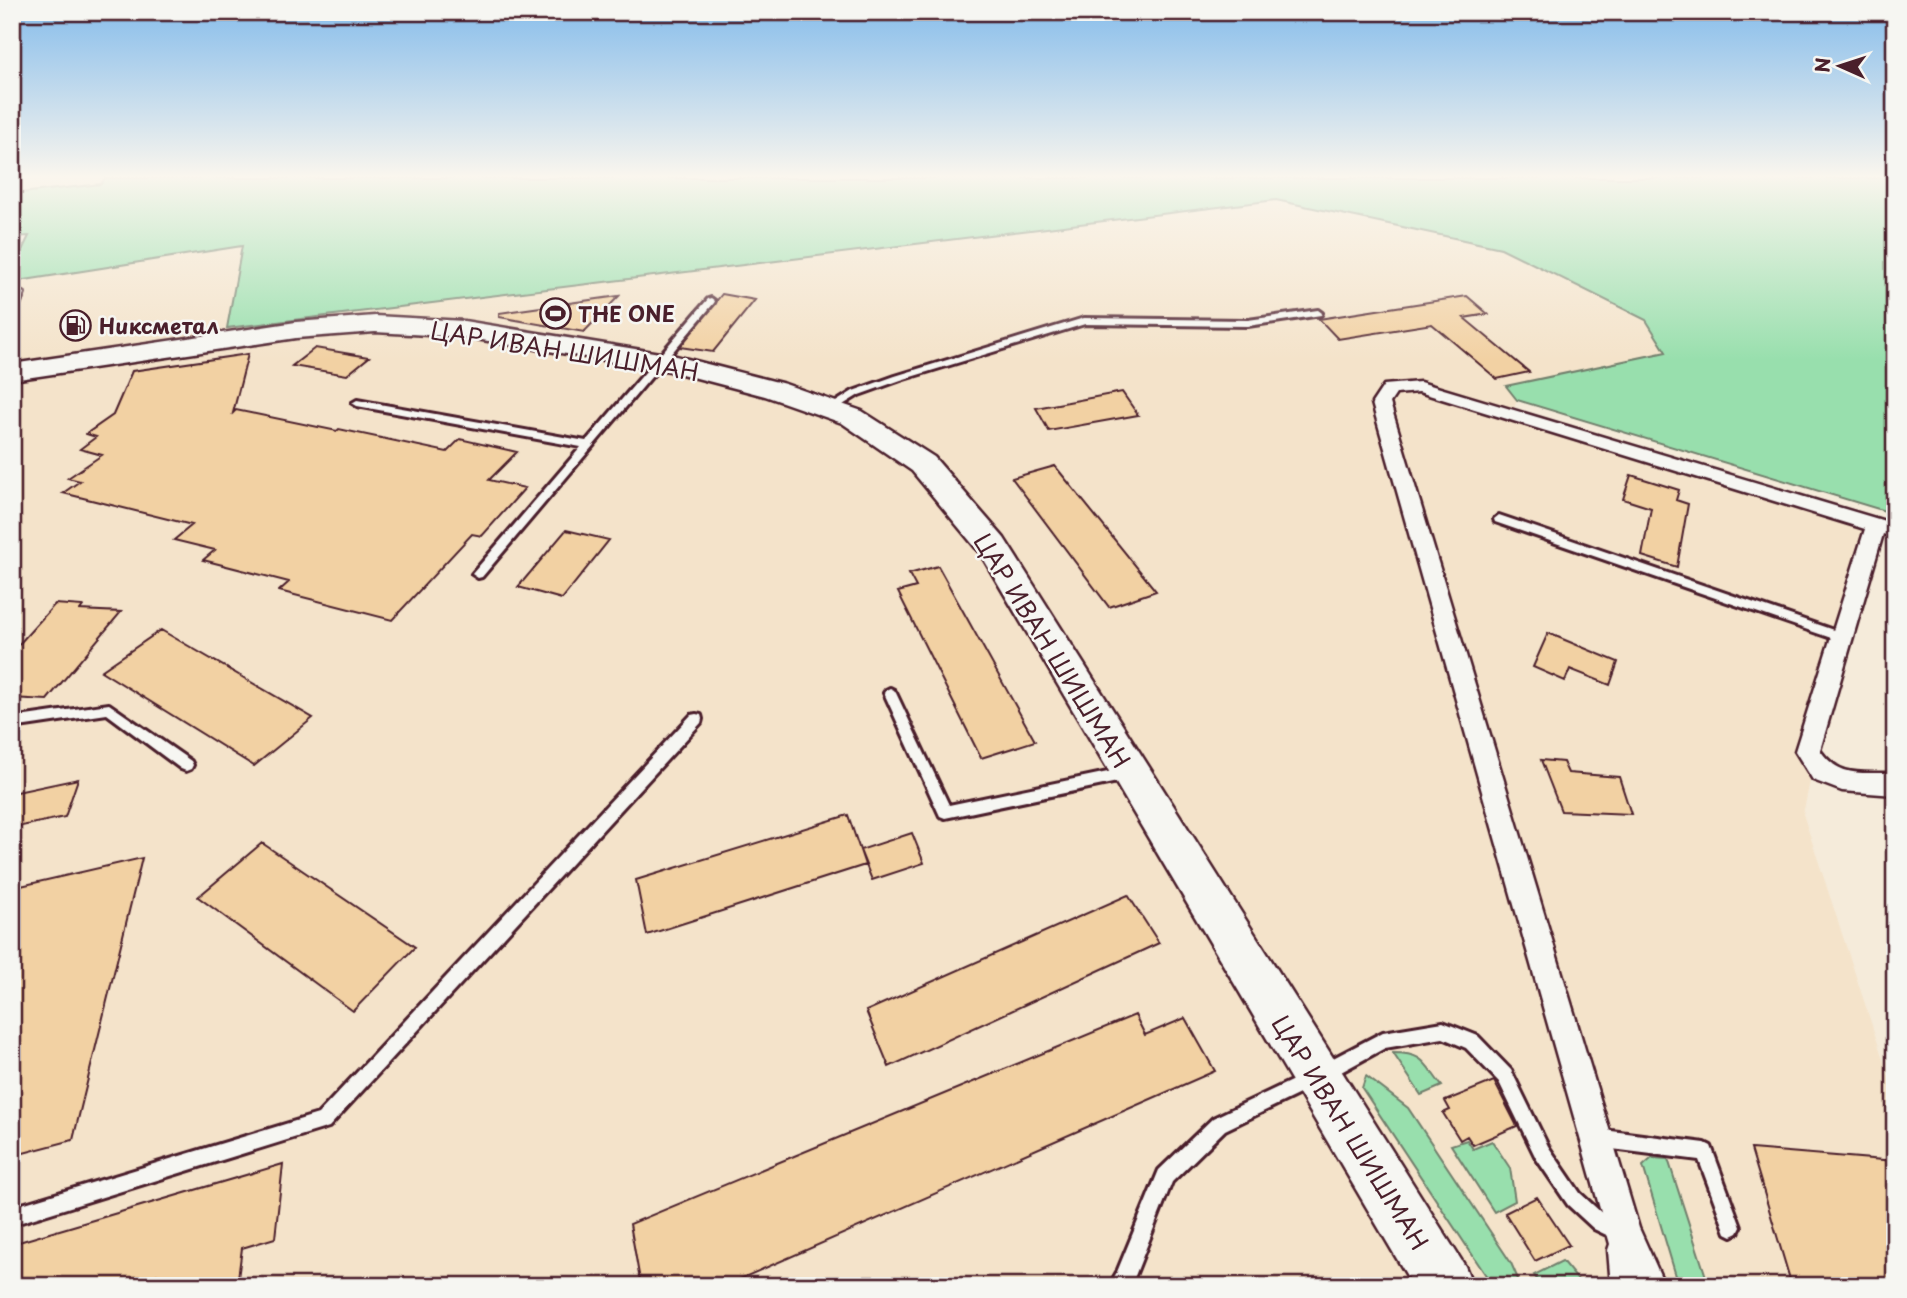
<svg xmlns="http://www.w3.org/2000/svg" width="1907" height="1298" font-family="'Playpen Sans',sans-serif">
	<style>
		.built { fill: #f4e3ca }
		.green { fill: #98dfad; stroke: #717f6c; stroke-width: 2 }
		.building { fill: #f2d1a3; stroke: #4a1f2b; stroke-width: 2 }
		.lines { fill: none; stroke-linecap: round; stroke-linejoin: round }
		.service-casing { stroke: #4a1f2b; stroke-width: 6 }
		.minor-casing { stroke: #4a1f2b; stroke-width: 5 }
		.primary-casing { stroke: #4a1f2b; stroke-width: 5 }
		.service { fill: #f6f6f2; fill-rule: evenodd }
		.minor { fill: #f6f6f2; fill-rule: evenodd }
		.primary { fill: #f6f6f2; fill-rule: evenodd }
		.labels { text-anchor: middle; dominant-baseline: central; stroke-width: 5; stroke-linejoin: round; paint-order: stroke }
		.far-poi-label { font-size: 21px; font-weight: bold; fill: #4a1f2b; stroke: #f6f6f2; text-anchor: start }
		.street-label { font-size: 24px; fill: #4a1f2b; stroke: #f6f6f2 }
	</style>
	<rect width="100%" height="100%" fill="#f5ebda"/>
	<filter id="ink" filterUnits="userSpaceOnUse"><feTurbulence type="fractalNoise" baseFrequency=".0143" numOctaves="2"/><feDisplacementMap in="SourceGraphic" scale="14" xChannelSelector="R" yChannelSelector="G"/><feConvolveMatrix kernelMatrix="1 2 1 2 8 2 1 2 1" color-interpolation-filters="sRGB"/></filter>
	<g filter="url(#ink)">
		<path class="built" d="M12,178H105L101,184L12,194Z
			M1276,200L1501,248L1646,320L1667,353L1507,386L1517,400L1512,414L1876,525L1841,637L1803,814L1895,1096V1286H12V282L242,246L227,328Z"/>
		<path class="green" d="M105,178H1895V507L1885,511L1517,400L1506,386L1666,352L1646,320L1501,248L1276,200L227,328L242,246L12,282V271L29,236L12,237V194L101,184Z
			M1393,1053C1424,1053 1424,1063 1442,1086L1421,1095Z
			M1366,1076L1408,1108L1511,1263L1521,1286H1493L1362,1088Z
			M1467,1140L1473,1149L1492,1141L1510,1168L1515,1201L1494,1212L1451,1145Z
			M1652,1158L1668,1159L1709,1286H1679L1643,1166Z
			M1562,1261L1583,1286H1542L1534,1275Z"/>
		<path class="building" d="M722,294L755,300L713,352L680,347Z
			M619,296L584,332L499,317V313Z
			M1467,296L1488,314L1464,318L1529,372L1497,379L1432,324L1338,339L1319,319Z
			M315,348L369,357L347,375L292,366Z
			M248,354L233,413L236,410L337,431L339,429L447,452L460,439L517,452L489,480L525,488L482,536L472,534L392,620L279,591L289,582L203,560L215,550L174,540L192,525L63,493L80,481L68,478L102,455L80,449L96,437L86,434L113,415L132,371Z
			M1122,392L1138,415L1049,431L1036,408Z
			M1055,466L1156,591L1109,607L1012,478Z
			M1631,475L1679,490L1676,500L1688,504L1677,567L1642,556L1651,508L1623,499Z
			M566,530L609,540L562,599L518,587Z
			M938,566L1035,741L981,758L898,592L916,587L909,574Z
			M55,604L83,606L80,610L121,612L47,700L12,698V652Z
			M161,630L313,718L254,766L101,671Z
			M1548,633L1618,662L1610,685L1570,669L1565,681L1533,667Z
			M1541,760L1563,762L1568,773L1619,777L1631,814L1561,811Z
			M78,779L65,817L12,828V793Z
			M848,815L865,865L647,935L636,880Z
			M912,833L924,863L872,880L860,850Z
			M262,843L415,947L353,1011L198,897Z
			M142,858L73,1140L12,1156V888Z
			M1128,895L1159,943L889,1067L866,1011Z
			M1135,1015L1145,1035L1185,1018L1215,1071L724,1286H641L630,1224Z
			M1494,1081L1517,1126L1473,1145L1467,1136L1460,1140L1443,1113L1450,1110L1445,1101Z
			M1751,1149L1895,1161V1286H1792Z
			M283,1164L275,1238L242,1248L237,1286H154L156,1275L120,1286H12V1244Z
			M1537,1197L1569,1245L1535,1261L1505,1213Z"/>
		<g class="lines">
			<defs>
				<path id="service" d="M12,289L24,293L16,312L12,315V301L15,294H12Z
					M711,298L715,301L714,303L482,577L478,578L472,574L581,447L357,406L352,403L357,400L586,441L708,299Z
					M1318,310L1322,313L1321,315L1248,326L1085,324L901,380L859,395L833,411H827L825,409L853,391L895,376L1084,318L1248,320Z
					M1499,515L1845,634L1847,637L1841,641L1837,640L1495,522L1494,519Z
					M890,688L894,690L896,693L949,805L1127,768L1132,770L1134,774L1132,778L1127,780L945,818L940,816L884,693L886,690Z
					M109,704L191,761L193,765L191,769L186,771L181,769L107,714L12,728V718Z
					M696,714L701,715L702,719L701,723L329,1127L12,1225V1207L318,1114L691,715Z
					M1443,1022L1478,1036L1511,1070L1548,1146L1580,1193L1606,1217L1623,1225L1626,1231L1623,1237L1617,1240L1594,1229L1568,1205L1536,1158L1499,1082L1466,1048L1443,1038L1385,1048L1330,1078L1324,1080L1318,1078L1316,1072L1318,1066L1383,1032Z
					M1308,1073L1314,1075L1316,1081L1314,1087L1225,1130L1172,1182L1131,1286H1109L1117,1272L1159,1170L1213,1118Z
					M1596,1129L1705,1143L1711,1146L1741,1227L1738,1233L1732,1236L1726,1233L1699,1160L1596,1147L1590,1144L1587,1138L1590,1132Z"/>
				<path id="minor" d="M1420,382L1895,524V538L1883,534L1820,750C1840,779 1862,772 1895,773V795L1842,791L1813,780L1795,751L1865,529L1419,392L1396,394L1390,403L1639,1228L1665,1286H1611L1608,1250L1610,1244L1372,403L1384,385Z"/>
				<path id="primary" d="M375,316L464,321L672,355L785,384L862,411L934,457L1004,538L1465,1266L1473,1286H1413L980,553L912,471L842,423L765,396L670,371L464,337L375,332L296,338L12,380V364L296,322Z"/>
			</defs>
			<use href="#service" class="service-casing"/>
			<use href="#minor" class="minor-casing"/>
			<use href="#primary" class="primary-casing"/>
			<use href="#service" class="service"/>
			<use href="#minor" class="minor"/>
			<use href="#primary" class="primary"/>
		</g>
	</g>
	<linearGradient id="sky" x2="0" y2="1"><stop stop-color="#85bceb"/><stop offset="0.49" stop-color="#faf6ee"/><stop offset="1" stop-color="#faf6ee" stop-opacity="0"/></linearGradient>
	<rect width="1907" height="360" fill="url(#sky)"/>
	<defs>
		<symbol id="stadium-ring" viewBox="-11 -11 22 22"><circle r="9.5" fill="#f6f6f2" stroke="#4a1f2b" stroke-width="1.5"/><path d="M0-5a6.5 5 0 1 0 0 10a6.5 5 0 1 0 0-10ZM-3.5-1.8h7v3.6h-7Z" fill="#4a1f2b"/></symbol>
		<symbol id="fuel-ring" viewBox="-11 -11 22 22"><circle r="9.5" fill="#f6f6f2" stroke="#4a1f2b" stroke-width="1.5"/><path d="M-5.5-6h7V0h2V4h1.3V-2.5L3-4.5l.8-.8L6-3V5H2.5V1h-1V6h-7ZM-4.2-4.7v3.2H.2V-4.7Z" fill="#4a1f2b"/></symbol>
	</defs>
	<g fill-rule="evenodd">
		<use href="#stadium-ring" x="538" y="296" width="35" height="35"/>
		<use href="#fuel-ring" x="58" y="308" width="35" height="35"/>
	</g>
	<g class="labels">
		<g class="far-poi-label">
			<text x="578" y="313">THE ONE</text>
			<text x="99" y="325">Никсметал</text>
		</g>
		<g class="street-label">
			<text transform="translate(565 350) rotate(9)">ЦАР ИВАН ШИШМАН</text>
			<text transform="translate(1053 650) rotate(58)">ЦАР ИВАН ШИШМАН</text>
			<text transform="translate(1351 1132) rotate(58)">ЦАР ИВАН ШИШМАН</text>
		</g>
	</g>
	<rect width="1907" height="1298" fill="none" stroke="#f6f6f2" stroke-width="42"/>
	<rect x="21" y="21" width="1865" height="1256" fill="none" stroke="#4a1f2b" stroke-width="2.5" filter="url(#ink)"/>
	<g transform="translate(1840 66) rotate(273)" stroke="#f6f6f2" stroke-width="5" paint-order="stroke">
	<path d="M0-5L12 26L0 18L-12 26Z" fill="#4a1f2b"/>
	<text y="-10" font-size="19" font-weight="bold" text-anchor="middle" fill="#4a1f2b">N</text>
	</g>
</svg>
